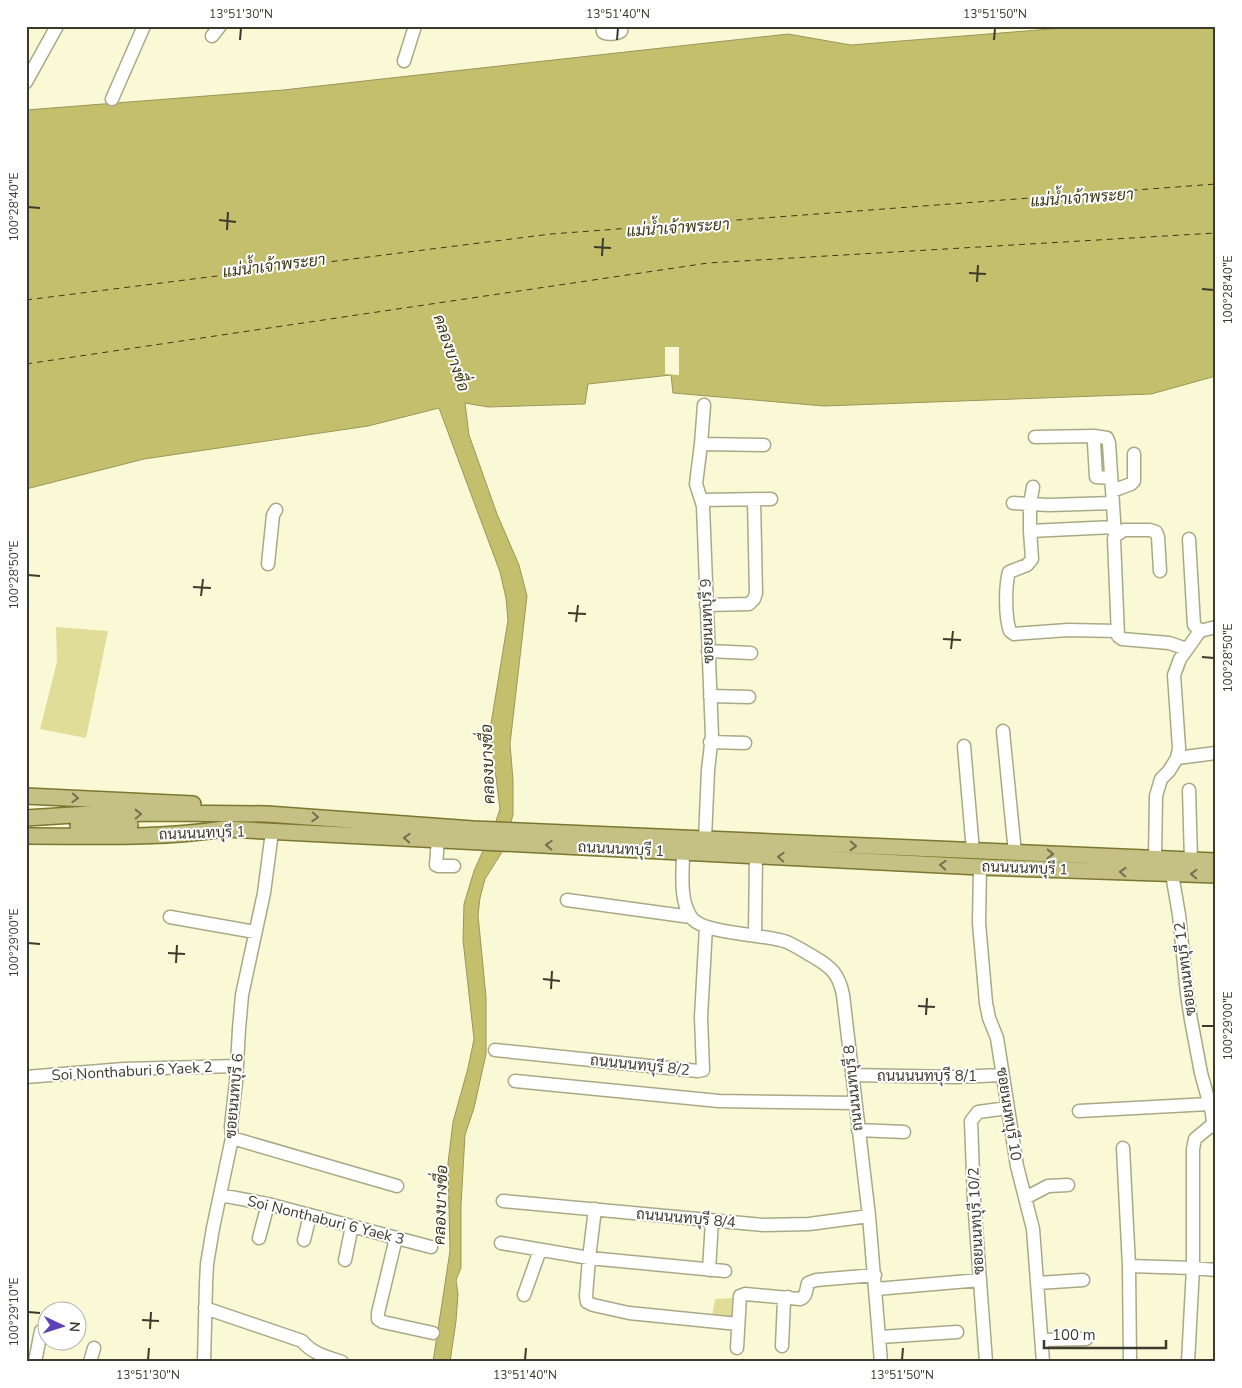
<svg xmlns="http://www.w3.org/2000/svg" width="1242" height="1388" font-family="'Nunito Sans',Sarabun,sans-serif">
	<style>
		.green { fill: #e0dd99 }
		.water { fill: #c4bf6d; stroke: #9b975a }
		.pier { fill: #faf9d5 }
		.lines { fill: none; stroke-linecap: round; stroke-linejoin: round }
		.ferry { stroke: #3b3915; stroke-width: 1; stroke-dasharray: 6 5; stroke-linecap: butt }
		.minor-casing { stroke: #aaa987; stroke-width: 15 }
		.major-casing { stroke: #7b7731; stroke-width: 18 }
		.minor { stroke: #fff; stroke-width: 12 }
		.major { stroke: #c5c185; stroke-width: 15 }
		.oneway { stroke: #727050 }
		.ticks { fill: none; stroke: #3b3a2c; stroke-width: 2 }
		.labels { text-anchor: middle; dominant-baseline: central; stroke-width: 4; stroke-linejoin: round; paint-order: stroke }
		.street-label { font-size: 15px; fill: #3b3a2c; stroke: #fff }
		.water-label { font-size: 16px; font-style: italic; fill: #3b3915; stroke: #fff }
		.neatline { fill: none; stroke: #3b3a2c; stroke-width: 2 }
		.ticks-label { font-size: 12px; text-anchor: middle; fill: #3b3a2c }
	</style>
	<rect width="100%" height="100%" fill="#faf9d5"/>
	<path class="green" d="M56,627L108,631L86,738L40,729L57,662Z
		M734,1298L731,1317L727,1318L712,1317L715,1299Z"/>
	<path class="water" d="M1088,26H1216V376L1151,394L824,406L673,393L671,375L588,384L585,404L488,407L465,403L469,435L497,514L519,565L527,596L510,744L513,780V815L502,852L485,879L480,898L478,915L486,997V1054L474,1108L465,1135L461,1205V1268L456,1280L458,1294L456,1321L450,1362H433L450,1251L448,1163L453,1122L468,1068L474,1039L463,940L464,904L474,871L496,821L500,809L490,730L508,620L506,598L500,572L439,408L368,426L144,459L26,489V110L283,90L788,34L851,45Z"/>
	<path class="pier" d="M665,347H679V375L665,374Z"/>
	<g class="lines">
		<path class="ferry" d="M26,300L551,234L1216,184
			M26,364L708,263L1216,233"/>
		<defs>
			<path id="minor" d="M602,26L603,32C607,35 617,34 621,31L622,26
				M212,36L220,26
				M404,61L415,26
				M26,82L57,26
				M112,99L144,26
				M704,405L701,444L696,484L703,506L712,736L708,770L705,839
				M1035,437L1094,436L1107,438L1109,443L1115,536L1114,539L1118,636L1122,639L1169,643L1187,649
				M1094,443L1096,477L1111,478
				M701,444L764,445
				M1033,487L1030,504L1049,505L1113,503
				M1112,491L1131,484L1134,481V454
				M701,500L771,499
				M1013,503L1030,504V531L1032,559L1027,565L1009,572C1005,586 1005,618 1010,631L1014,634L1068,630L1117,631
				M1030,531L1114,527
				M1115,536L1124,530H1150L1156,532L1158,537L1160,571
				M1189,539L1194,625L1200,631
				M268,564L273,515L276,510
				M706,605L749,604L754,599L756,593L754,500
				M708,651L751,653
				M710,696L749,697
				M1003,731L1015,853
				M710,742L745,743
				M964,746L973,851
				M1177,758L1216,753
				M1189,790L1191,860
				M438,839L436,865L438,866H454
				M683,852C683,873 679,899 691,917
				M1155,859L1156,796L1161,779L1169,771L1177,758L1179,748L1174,675L1180,659L1200,631L1216,627
				M980,867L979,923L986,1003L989,1018L997,1038L1017,1166L1033,1229L1043,1362
				M1172,874L1179,915L1187,994L1191,1020L1201,1073L1212,1113L1213,1124L1216,1128
				M567,900L691,917C701,934 766,934 787,942C796,946 805,952 814,957C831,967 839,974 843,995L869,1216L881,1362
				M170,917L255,932
				M755,936L756,855
				M495,1050L698,1071L703,1070L701,1017L706,927
				M852,1075L955,1077L1002,1075
				M26,1077L124,1069L237,1066
				M515,1081L719,1101L855,1103
				M1079,1111L1209,1104
				M858,1130L904,1132
				M232,1138L397,1186
				M1123,1148L1129,1266L1130,1362
				M220,1195L268,1204L431,1247
				M1025,1198L1048,1186L1068,1185
				M503,1201L764,1225L809,1224L869,1216
				M595,1209L589,1258L586,1296L587,1302L593,1305L629,1313L738,1324
				M259,1238L268,1204
				M396,1238L378,1313V1319L383,1322L433,1333
				M304,1240L310,1215
				M501,1243L589,1258L725,1271
				M345,1260L352,1226
				M1129,1266L1193,1268L1216,1270
				M709,1270L712,1221
				M1038,1283L1083,1280
				M876,1289L980,1280
				M524,1295L540,1250
				M205,1308L302,1341C313,1354 327,1357 342,1362
				M880,1337L957,1332
				M1042,1340L1086,1339
				M782,1346L784,1301L788,1297
				M737,1348L740,1296L745,1294L800,1299C807,1297 806,1289 808,1283L816,1280L875,1275
				M35,1362L41,1331
				M90,1362L94,1348
				M204,1362L206,1284L207,1264L213,1228L232,1138L231,1126L236,1082L239,1029L242,995L264,893L272,832
				M986,1362L974,1200L971,1121L978,1112L1008,1108
				M1188,1362L1193,1268V1149L1195,1139L1213,1124"/>
			<path id="major" d="M26,796L193,804
				M26,818L89,814L171,813L267,814L473,829L1216,861
				M78,826L130,825
				M26,836C92,836 159,839 224,829L980,867L1216,875"/>
		</defs>
		<use href="#minor" class="minor-casing"/>
		<use href="#major" class="major-casing"/>
		<use href="#minor" class="minor"/>
		<use href="#major" class="major"/>
	</g>
	<defs><path id="oneway-chevron" d="M-2-3.5L2.5 0L-2 3.5" fill="none" stroke-width="1.6" stroke-linecap="round" stroke-linejoin="round" transform="scale(1.25)"/></defs>
	<g class="oneway">
		<use href="#oneway-chevron" transform="translate(75 798) rotate(3)"/>
		<use href="#oneway-chevron" transform="translate(138 814) rotate(-1)"/>
		<use href="#oneway-chevron" transform="translate(315 817) rotate(4)"/>
		<use href="#oneway-chevron" transform="translate(407 838) rotate(-177)"/>
		<use href="#oneway-chevron" transform="translate(549 845) rotate(-177)"/>
		<use href="#oneway-chevron" transform="translate(853 846) rotate(2)"/>
		<use href="#oneway-chevron" transform="translate(1050 854) rotate(2)"/>
		<use href="#oneway-chevron" transform="translate(781 857) rotate(-177)"/>
		<use href="#oneway-chevron" transform="translate(943 865) rotate(-177)"/>
		<use href="#oneway-chevron" transform="translate(1123 872) rotate(-178)"/>
		<use href="#oneway-chevron" transform="translate(1194 874) rotate(-178)"/>
	</g>
	<path class="ticks" d="M240,40L241,28M617,40L618,28M994,40L995,28M28,207L40,208M219,220L236,222M227,230L228,212M594,247L611,248M602,256L603,238M969,273L986,274M977,282L978,265M1202,289L1214,290M28,575L40,576M193,587L211,588M201,596L203,579M568,613L586,614M576,622L578,605M943,639L961,640M951,649L953,631M1202,657L1214,658M28,943L40,944M168,953L185,954M176,963L177,945M543,979L560,981M551,989L552,971M918,1006L935,1007M926,1015L927,998M1202,1026H1214M28,1312L40,1313M142,1320L159,1321M150,1329L151,1312M148,1360L149,1348M525,1360L526,1348M902,1360L903,1348"/>
	<g class="labels">
		<g class="street-label">
			<text transform="translate(707 621) rotate(-92)">ซอยนนทบุรี 9</text>
			<text transform="translate(202 833) rotate(-2)">ถนนนนทบุรี 1</text>
			<text transform="translate(621 849) rotate(3)">ถนนนนทบุรี 1</text>
			<text transform="translate(1025 868) rotate(2)">ถนนนนทบุรี 1</text>
			<text transform="translate(1185 969) rotate(-97)">ซอยนนทบุรี 12</text>
			<text transform="translate(640 1065) rotate(6)">ถนนนนทบุรี 8/2</text>
			<text transform="translate(132 1071) rotate(-3)">Soi Nonthaburi 6 Yaek 2</text>
			<text x="927" y="1076">ถนนนนทบุรี 8/1</text>
			<text transform="translate(853 1088) rotate(-96)">ถนนนนทบุรี 8</text>
			<text transform="translate(234 1096) rotate(-85)">ซอยนนทบุรี 6</text>
			<text transform="translate(1009 1114) rotate(81)">ซอยนนทบุรี 10</text>
			<text transform="translate(686 1218) rotate(5)">ถนนนนทบุรี 8/4</text>
			<text transform="translate(326 1220) rotate(14)">Soi Nonthaburi 6 Yaek 3</text>
			<text transform="translate(976 1221) rotate(-93)">ซอยนนทบุรี 10/2</text>
		</g>
		<g class="water-label">
			<text transform="translate(1082 198) rotate(-4)">แม่น้ำเจ้าพระยา</text>
			<text transform="translate(678 228) rotate(-4)">แม่น้ำเจ้าพระยา</text>
			<text transform="translate(274 266) rotate(-7)">แม่น้ำเจ้าพระยา</text>
			<text transform="translate(451 353) rotate(71)">คลองบางซื่อ</text>
			<text transform="translate(488 764) rotate(-92)">คลองบางซื่อ</text>
			<text transform="translate(441 1205) rotate(-88)">คลองบางซื่อ</text>
		</g>
	</g>
	<rect width="1242" height="1388" fill="none" stroke="#ffffff" stroke-width="55"/>
	<g transform="translate(62 1326) rotate(94)"><circle r="24" fill="#ffffff" stroke="#b1b0ab"/>
	<path d="M0-4L9 19L0 12L-9 19Z" fill="#5c41b9"/>
	<text y="-8" font-size="14" font-weight="bold" text-anchor="middle" fill="#3b3a2c">N</text>
	</g>
	<path d="M1044 1340v8h122v-8" fill="none" stroke="#3b3a2c" stroke-width="2.5"/>
	<text x="1052" y="1340" font-size="15" fill="#3b3a2c" stroke="#ffffff" stroke-width="4" paint-order="stroke">100 m</text>
	<rect x="28" y="28" width="1186" height="1332" class="neatline"/>
	<g class="ticks-label">
		<text x="241" y="18">13°51'30"N</text>
		<text x="618" y="18">13°51'40"N</text>
		<text x="995" y="18">13°51'50"N</text>
		<text transform="translate(14 207) rotate(-90)" y="4">100°28'40"E</text>
		<text transform="translate(1228 290) rotate(-90)" y="4">100°28'40"E</text>
		<text transform="translate(14 575) rotate(-90)" y="4">100°28'50"E</text>
		<text transform="translate(1228 658) rotate(-90)" y="4">100°28'50"E</text>
		<text transform="translate(14 943) rotate(-90)" y="4">100°29'00"E</text>
		<text transform="translate(1228 1026) rotate(-90)" y="4">100°29'00"E</text>
		<text transform="translate(14 1312) rotate(-90)" y="4">100°29'10"E</text>
		<text x="148" y="1379">13°51'30"N</text>
		<text x="525" y="1379">13°51'40"N</text>
		<text x="902" y="1379">13°51'50"N</text>
	</g>
</svg>
